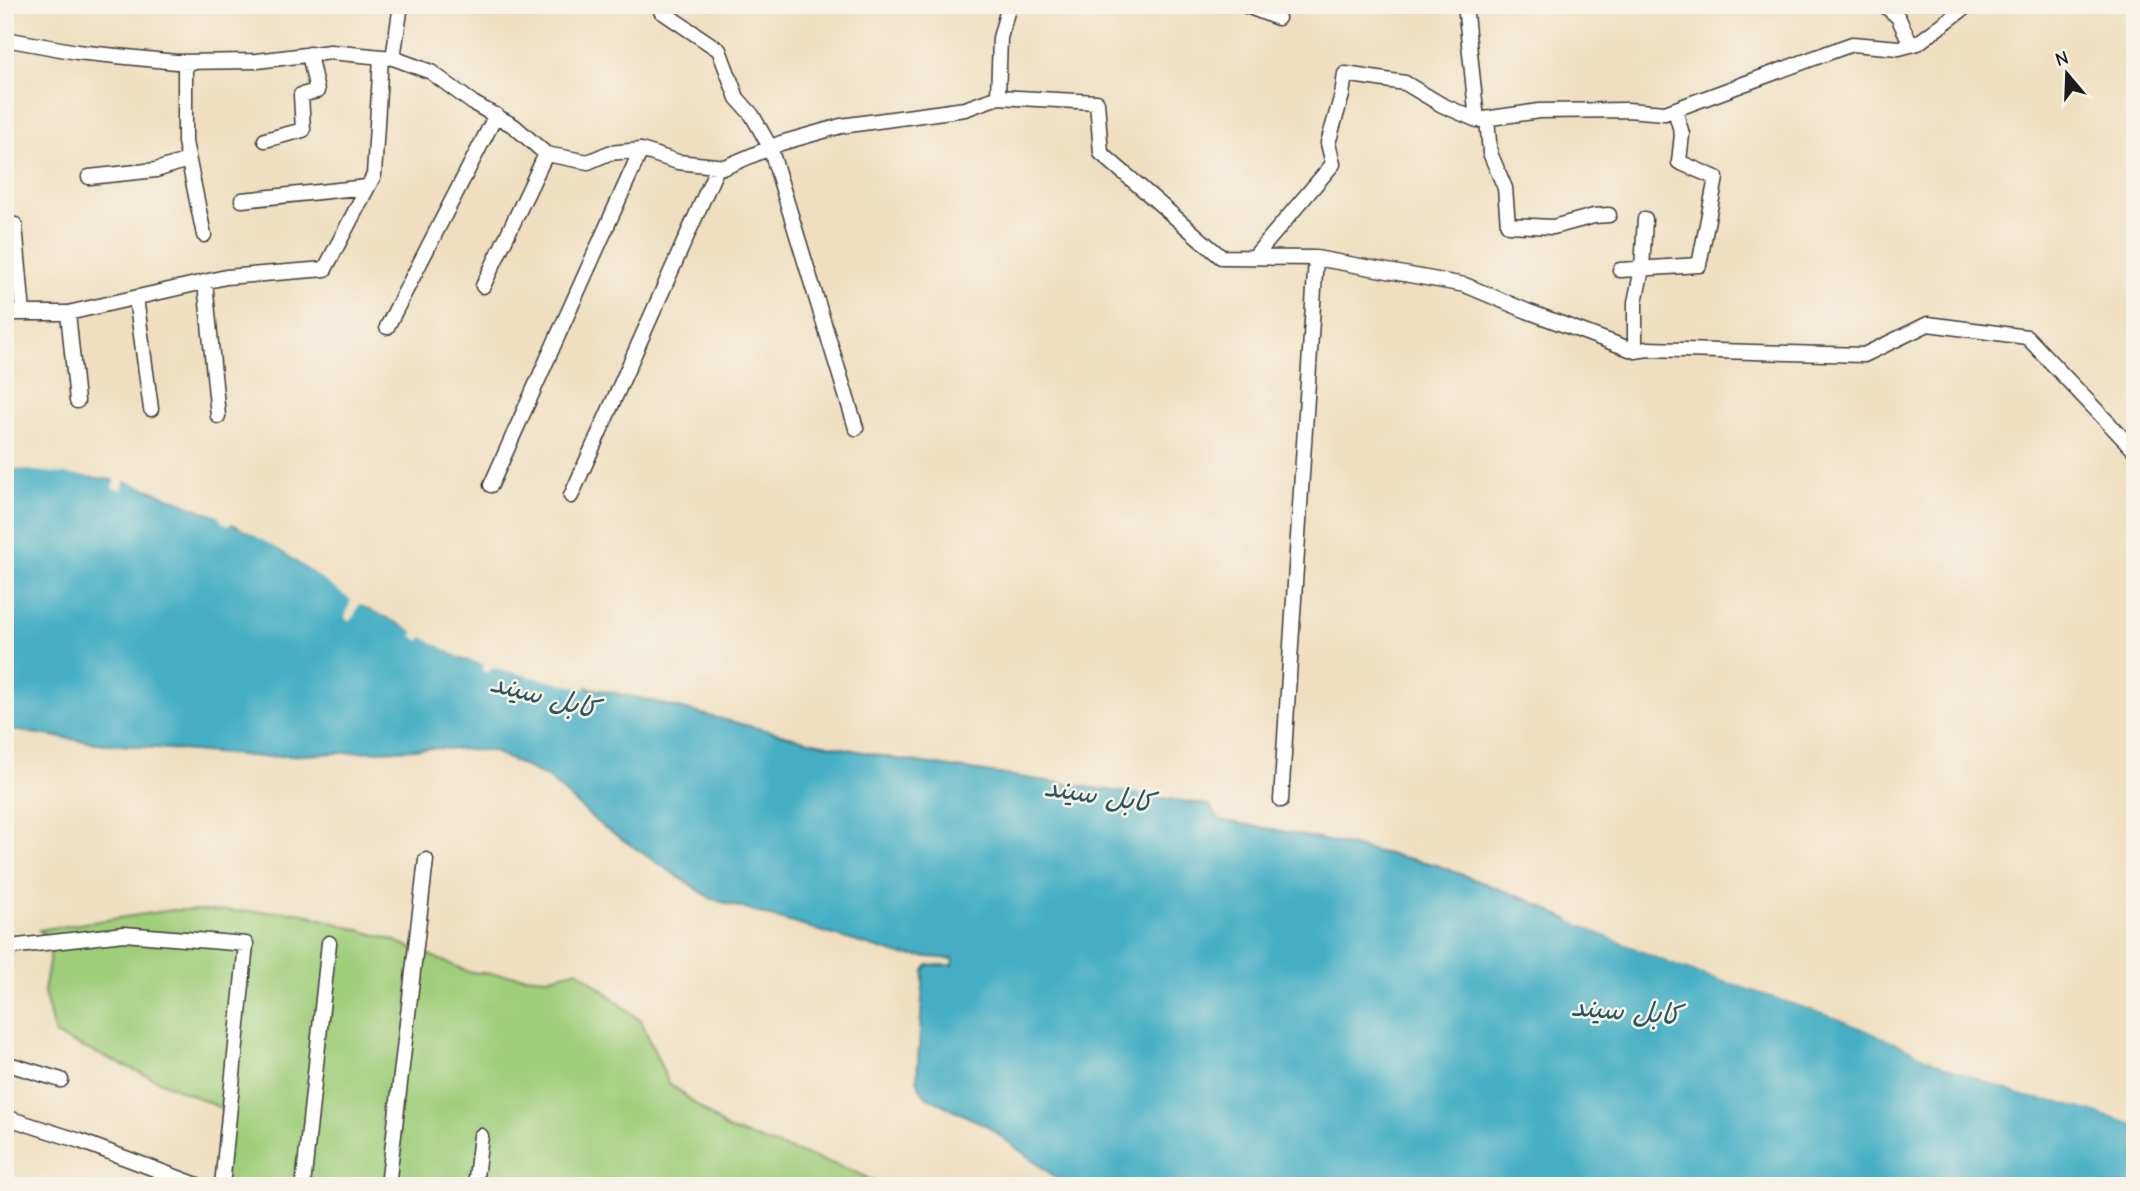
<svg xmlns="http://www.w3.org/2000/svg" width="2140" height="1191" font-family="'Comic Neue','Playpen Sans Arabic',sans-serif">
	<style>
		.green { fill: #a0ce7c; stroke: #5e754c; stroke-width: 2 }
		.water { fill: #45aec4; stroke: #306570; stroke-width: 2 }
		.pier { fill: #efdfc0 }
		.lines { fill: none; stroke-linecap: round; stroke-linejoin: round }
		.minor-casing { stroke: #3c3935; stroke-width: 17 }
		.minor { stroke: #fff; stroke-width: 14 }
		.labels { text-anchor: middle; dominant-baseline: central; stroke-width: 5; stroke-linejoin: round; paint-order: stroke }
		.water-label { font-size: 28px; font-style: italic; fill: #2c565f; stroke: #f7f3e8 }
	</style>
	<rect width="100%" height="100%" fill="#f7f3e8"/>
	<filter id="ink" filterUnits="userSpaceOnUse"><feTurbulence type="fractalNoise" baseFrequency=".0143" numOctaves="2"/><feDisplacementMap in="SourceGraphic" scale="14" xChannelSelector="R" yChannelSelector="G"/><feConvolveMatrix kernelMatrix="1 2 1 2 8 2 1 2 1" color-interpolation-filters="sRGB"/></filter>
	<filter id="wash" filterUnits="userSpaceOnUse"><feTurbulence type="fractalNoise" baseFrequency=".00686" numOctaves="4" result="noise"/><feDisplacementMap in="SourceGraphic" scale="28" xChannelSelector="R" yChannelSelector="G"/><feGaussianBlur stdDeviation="1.57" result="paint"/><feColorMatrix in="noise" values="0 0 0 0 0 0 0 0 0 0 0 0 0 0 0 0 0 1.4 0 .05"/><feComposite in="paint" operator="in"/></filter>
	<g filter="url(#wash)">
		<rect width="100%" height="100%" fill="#efdfc0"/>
		<path class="green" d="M172,910L298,912L393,940L469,972L547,978L578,970L641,1021L668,1082L727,1129L848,1169L885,1186H212L223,1109L55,1035L44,992L52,944L39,930Z"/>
		<path class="water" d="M5,468L61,472L133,483L218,516L267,541L359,604L399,623L461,658L492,668L639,698L809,741L897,759L1209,805L1220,820L1291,833L1434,864L1528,900L1569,920L1678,966L1835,1017L1893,1041L1945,1066L2026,1096L2066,1103L2135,1124V1186H1067L987,1126L927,1097L920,1088L917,1078L924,970L928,965H953L954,959L901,955L712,899L599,824L547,777L492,751L435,748L263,757L97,743L5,729Z"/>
		<path class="pier" d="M5,465L116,476L155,487L219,513L255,530L353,597L401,620L463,655L493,665L587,685L586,689L492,668L487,673L482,670L484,665L461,658L422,637L420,641L412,636L414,632L399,623L359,604L353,618L349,621L345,618L351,600L282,551L233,523L228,525L222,522L218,516L153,490L125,481L121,490L112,488L115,479L15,469L10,481L5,479Z
			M1572,918L1679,963L1837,1014L1894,1037L1947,1063L2027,1093L2067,1099L2135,1120V1124L2066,1103L2026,1096L1945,1066L1893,1041L1835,1017L1678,966L1569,920Z"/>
	</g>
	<g filter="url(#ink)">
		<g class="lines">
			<defs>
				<path id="minor" d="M1244,5L1278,18
					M1884,5L1898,17L1911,45
					M661,11L719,50L737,98L752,115L770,147L856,428
					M5,39L77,52L176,62L257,61L330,52L393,58L431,72L473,103L514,126L546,154L588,162L609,153L641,150L678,162L725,167L781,143L841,126L965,109L998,97L1097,102L1101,153L1221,257L1316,258L1465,285L1527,311L1635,351L1648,349L1864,355L1928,324L2027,337L2135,451
					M393,58L401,5
					M185,62V142L204,235
					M998,97L1000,38L1009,5
					M1487,119L1490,153L1505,188L1508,225L1553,227L1594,216L1609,215
					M1477,120L1539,111L1627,110L1665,113L1852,44L1899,48L1918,43L1967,6
					M265,140L303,130L301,95L317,91L309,54
					M89,177L156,170L188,160
					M242,200L367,187
					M5,224L15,225L23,313
					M1254,257L1333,164L1328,143L1342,95L1345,74L1405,83L1442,105L1477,120L1465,5
					M1620,270L1699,265L1716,178L1679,162L1682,134L1675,110
					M205,282L218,416
					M483,286L546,154
					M136,298L151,409
					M5,313H68L226,277L325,269L374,175L381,57
					M68,313L77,401
					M387,327L496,115
					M1635,351V302L1642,269L1645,219
					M491,485L641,150
					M571,496L718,166
					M1281,800L1316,258
					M5,950L18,946L124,934L246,944L222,1186
					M5,1063L61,1080
					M5,1117L80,1141L200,1186
					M303,1186L329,943
					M388,1186L426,860
					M475,1186L481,1136"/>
			</defs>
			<use href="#minor" class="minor-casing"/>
			<use href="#minor" class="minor"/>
		</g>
	</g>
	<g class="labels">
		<g class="water-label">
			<text transform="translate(544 696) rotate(15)">کابل سيند</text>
			<text transform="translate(1099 795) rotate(9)">کابل سيند</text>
			<text transform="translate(1626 1011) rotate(5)">کابل سيند</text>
		</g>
	</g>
	<rect width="2140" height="1191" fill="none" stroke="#f7f3e8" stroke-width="28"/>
	<g transform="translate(2067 74) rotate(341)" stroke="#f7f3e8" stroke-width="5" paint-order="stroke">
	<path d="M0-5L12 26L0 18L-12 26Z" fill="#1c1c1c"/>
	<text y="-10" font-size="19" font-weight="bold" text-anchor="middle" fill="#1c1c1c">N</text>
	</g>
</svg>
